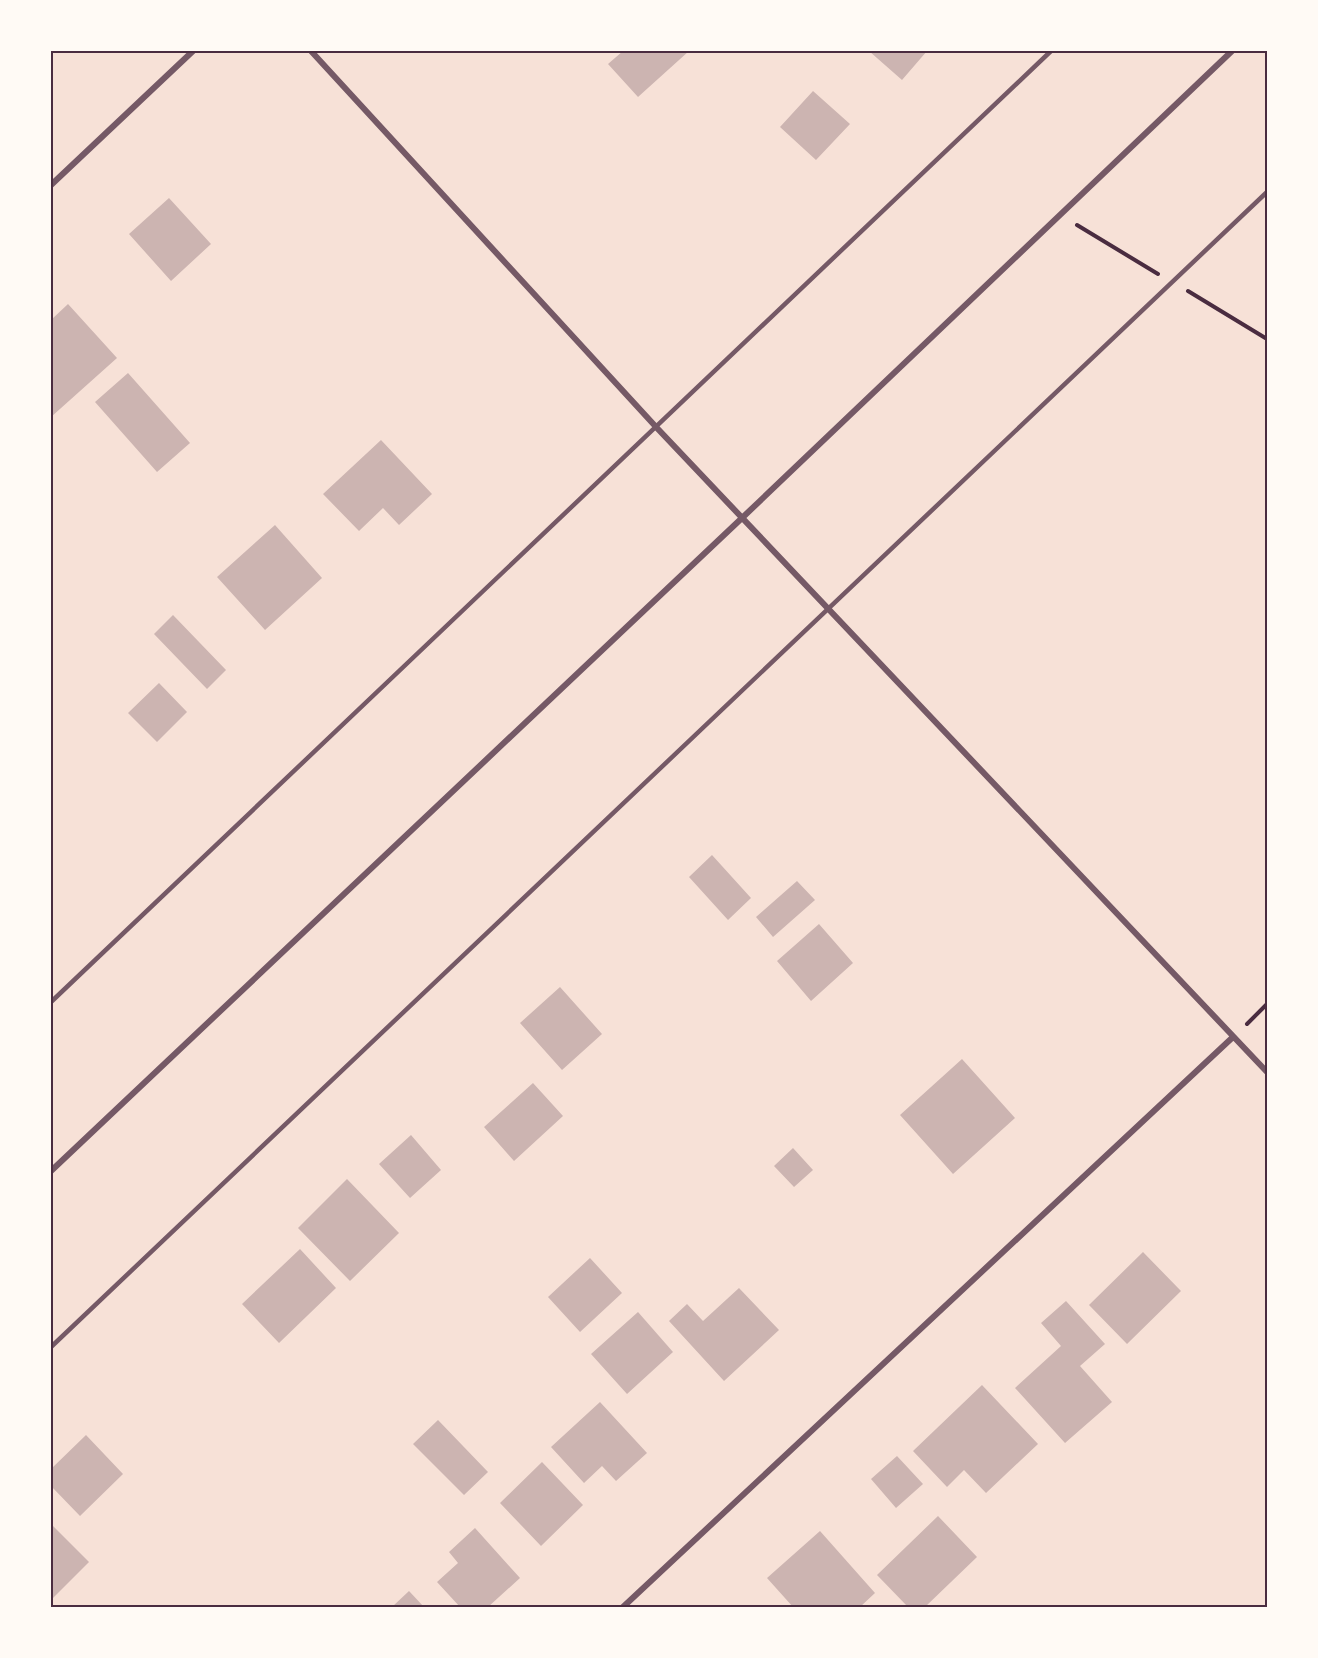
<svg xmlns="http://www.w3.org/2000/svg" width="1318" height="1658" font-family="'Nunito Sans',sans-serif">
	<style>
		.building { fill: #ccb4b1 }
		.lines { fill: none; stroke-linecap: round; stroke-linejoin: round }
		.path { stroke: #4a2c40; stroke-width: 4 }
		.service { stroke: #755966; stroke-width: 4.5 }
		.minor { stroke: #755966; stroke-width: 6 }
		.neatline { fill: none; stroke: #4a2c40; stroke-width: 2 }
	</style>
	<rect width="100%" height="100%" fill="#f7e1d7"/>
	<path class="building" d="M623,51H689L638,97L608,64Z
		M869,51H927L902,80Z
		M813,91L850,124L816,160L780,127Z
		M169,198L211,244L171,281L129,234Z
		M68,304L117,358L51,417V320Z
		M128,373L190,443L157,472L95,402Z
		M381,440L432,494L399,525L383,508L359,531L323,494Z
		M275,525L322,578L265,630L217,577Z
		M173,615L226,670L207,689L154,634Z
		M159,683L187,712L157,742L128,713Z
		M712,855L751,898L728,920L689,877Z
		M797,881L815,900L773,937L756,917Z
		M819,924L853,963L811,1001L777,961Z
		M560,987L602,1034L562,1070L520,1023Z
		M962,1059L1015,1118L953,1174L900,1115Z
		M533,1083L563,1116L514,1161L484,1127Z
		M411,1135L441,1170L410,1198L379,1164Z
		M793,1148L813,1170L794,1187L774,1166Z
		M347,1179L399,1233L350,1281L298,1228Z
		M300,1249L336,1288L279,1343L242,1304Z
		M1143,1252L1181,1291L1127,1344L1089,1305Z
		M590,1258L622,1293L580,1332L548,1297Z
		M739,1288L779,1330L724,1381L669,1321L687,1304L703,1321Z
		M1066,1301L1105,1344L1080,1366L1112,1402L1065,1443L1015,1388L1061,1346L1041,1323Z
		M638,1312L673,1352L627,1394L591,1354Z
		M982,1385L1038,1444L986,1493L964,1470L947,1487L913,1451Z
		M600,1402L647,1453L616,1481L602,1466L584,1483L551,1447Z
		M438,1420L488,1472L464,1495L413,1444Z
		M86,1435L123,1474L80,1516L51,1486V1469Z
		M897,1456L923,1484L896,1508L871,1479Z
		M542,1462L583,1505L541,1546L500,1503Z
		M938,1516L977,1557L925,1607H908L877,1575Z
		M51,1524L89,1562L51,1600Z
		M475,1528L520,1578L488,1607H460L437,1582L458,1563L449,1552Z
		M820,1531L875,1593L860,1607H793L767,1578Z
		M409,1591L424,1607H392Z"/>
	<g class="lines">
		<path class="path" d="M1077,225L1158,274
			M1188,291L1267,339
			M1247,1024L1267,1004"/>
		<path class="service" d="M51,1002L1051,51
			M51,1347L1267,192"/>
		<path class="minor" d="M311,51L657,428L1267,1072
			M51,185L193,51
			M51,1171L742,518L1232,51
			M623,1607L1233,1037"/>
	</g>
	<rect width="1318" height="1658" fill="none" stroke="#fffaf5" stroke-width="105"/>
	<rect x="52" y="52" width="1214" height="1554" class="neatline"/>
</svg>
